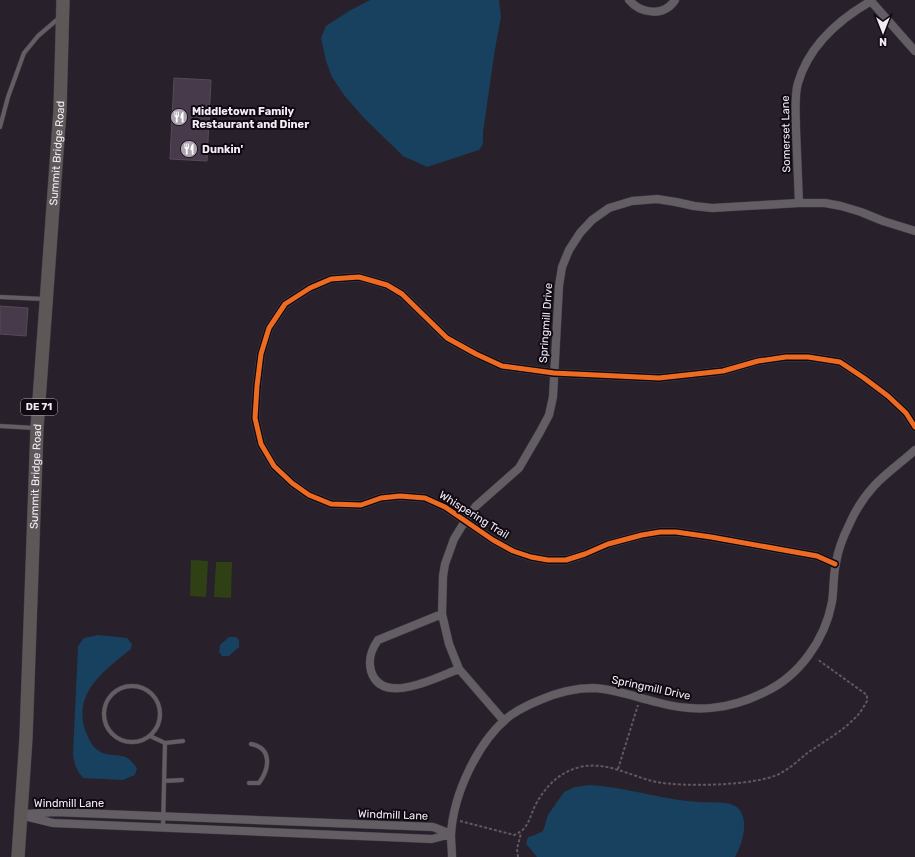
<svg xmlns="http://www.w3.org/2000/svg" width="915" height="857" font-family="Rubik,sans-serif">
	<style>
		.green { fill: #2f4014 }
		.water { fill: #18405f }
		.building { fill: #473a4b; stroke: #534d55 }
		.lines { fill: none; stroke-linecap: round; stroke-linejoin: round }
		.service-casing { stroke: #423b43; stroke-width: 5 }
		.minor-casing { stroke: #423b43; stroke-width: 9 }
		.primary-casing { stroke: #423b43; stroke-width: 14 }
		.path { stroke: #5f5960; stroke-width: 2; stroke-dasharray: 3 2; stroke-linecap: butt }
		.service { stroke: #635d64; stroke-width: 4 }
		.minor { stroke: #635d64; stroke-width: 8 }
		.primary { stroke: #5e5757; stroke-width: 13 }
		.cycleway-casing { stroke: #0f0911; stroke-width: 8 }
		.cycleway { stroke: #ed6a23; stroke-width: 5 }
		.labels { text-anchor: middle; dominant-baseline: central; stroke-width: 4; stroke-linejoin: round; paint-order: stroke }
		.shield { fill: #0f0911; stroke: #b0a7b2; stroke-width: 1 }
		.shield-label { font-size: 10px; font-weight: bold; fill: #f5ebf7 }
		.poi-label { font-size: 11px; font-weight: bold; fill: #f5ebf7; stroke: #0f0911; text-anchor: start }
		.street-label { font-size: 11px; fill: #f5ebf7; stroke: #0f0911 }
	</style>
	<rect width="100%" height="100%" fill="#28202a"/>
	<path class="green" d="M191,560L208,561L206,597L190,596Z
		M216,562H232L231,598L214,597Z"/>
	<path class="water" d="M370,0H499L501,17L495,49L483,132V144L479,150L427,167L403,156L363,117L344,95L332,77L326,61L321,38L326,26L349,11Z
		M98,635L127,638L132,644L131,649C105,670 73,692 85,730C87,735 91,744 95,748C107,759 119,752 129,759C132,762 135,765 137,768L135,775L123,780L83,778C76,770 74,763 73,754L78,646L84,638Z
		M229,637H236L239,640V647L229,656H222L219,652L220,645Z
		M590,785C627,787 662,800 699,802C710,803 729,800 738,808C750,820 742,845 735,857H537L526,844L528,837L535,835L543,831L548,815L564,792L575,787Z"/>
	<path class="building" d="M174,78L211,80L207,161L170,159Z
		M0,306L28,308L26,336L0,334Z"/>
	<g class="lines">
		<defs>
			<path id="service" d="M0,127L8,97L24,53L38,36L59,18
				M0,297L44,299
				M0,426L35,428
				M104 714a28 28 0 1 1 56 0a28 28 0 1 1-56 0Z
				M150,736L165,743L163,828
				M165,743L183,741
				M164,781L182,780
				M249,783H259C270,768 272,748 251,744"/>
			<path id="minor" d="M629,0C641,14 664,17 675,0
				M870,0L915,51
				M799,203C798,178 797,154 796,129C796,116 794,96 798,83C809,45 838,20 871,1
				M835,564L817,556L711,537L676,532H660L642,535L608,544L585,554L566,560H548L531,557L513,551L493,540L445,507L425,498L400,496L381,498L361,505L331,504L309,495L292,483L274,466L261,444L255,418L257,386L261,354L269,328L285,304L310,288L331,279L359,277L387,285L402,294L447,338L476,354L502,366L554,373L659,378L723,371L758,361L786,357H808L840,362L864,378L888,396L906,413L915,427
				M442,614L378,640C371,650 368,659 371,671C382,707 437,677 459,669
				M504,721L459,669L449,644L442,614L443,576L445,564L454,539L465,521L476,506L519,468L540,432L549,415L553,397L559,286L562,267L569,250L580,233L592,220L609,208L632,201L657,199L676,202L694,206L712,208L799,203H825L841,206L861,212L883,221L915,231
				M27,814L54,812L433,827L451,834
				M20,815L53,823L432,839L451,834
				M452,857C452,850 451,842 451,835C453,795 478,740 511,715C520,709 530,704 540,700C556,693 575,688 593,688C615,689 635,697 656,702C695,713 729,710 765,692C799,676 825,640 832,602C834,589 833,576 836,563C838,550 843,537 849,525C855,511 864,497 874,486C886,473 902,462 915,450"/>
			<g id="primary">
				<path id="s1" d="M18,857L26,738L37,428L60,110L63,0"/>
			</g>
		</defs>
		<use href="#service" class="service-casing"/>
		<use href="#minor" class="minor-casing"/>
		<use href="#primary" class="primary-casing"/>
		<path class="path" d="M618,769L638,705
			M460,821L514,835C530,829 529,816 537,802C547,785 560,772 580,767C607,761 630,776 656,782C683,787 755,786 779,774C789,769 798,761 806,754C823,742 843,731 857,716C861,712 864,706 867,701V695L817,659
			M518,857L517,849L521,833"/>
		<use href="#service" class="service"/>
		<use href="#minor" class="minor"/>
		<use href="#primary" class="primary"/>
		<defs>
			<path id="cycleway" d="M835,564L817,556L711,537L676,532H660L642,535L608,544L585,554L566,560H548L531,557L513,551L493,540L445,507L425,498L400,496L381,498L361,505L331,504L309,495L292,483L274,466L261,444L255,418L257,386L261,354L269,328L285,304L310,288L331,279L359,277L387,285L402,294L447,338L476,354L502,366L554,373L659,378L723,371L758,361L786,357H808L840,362L864,378L888,396L906,413L915,427"/>
		</defs>
		<use href="#cycleway" class="cycleway-casing"/>
		<use href="#cycleway" class="cycleway"/>
	</g>
	<defs>
		<symbol id="restaurant-disc" viewBox="-11 -11 22 22"><circle r="9.5" fill="#ada4af" stroke="#0f0911"/><path d="M-5-6h1v4h1v-4h1v4h1v-4h1v5L-1.5 .5V6h-2V.5L-5-1ZM5-6V6H3V1.5H1.5Q1.5-4 5-6Z" fill="#fff"/></symbol>
	</defs>
	<g fill-rule="evenodd">
		<use href="#restaurant-disc" x="169" y="107" width="20" height="20"/>
		<use href="#restaurant-disc" x="179" y="139" width="20" height="20"/>
	</g>
	<g class="labels">
		<rect class="shield" x="21" y="399" width="36" height="16" rx="3"/>
		<g class="shield-label">
			<text x="39" y="407">DE 71</text>
		</g>
		<g class="poi-label">
			<text x="192" y="111">Middletown Family<tspan x="192" dy="13">Restaurant and Diner</tspan></text>
			<text x="202" y="149">Dunkin'</text>
		</g>
		<g class="street-label">
			<text transform="translate(786 134) rotate(-91)">Somerset Lane</text>
			<text stroke="none"><textPath href="#s1" startOffset="705">Summit Bridge Road</textPath></text>
			<text transform="translate(546 323) rotate(-86)">Springmill Drive</text>
			<text stroke="none"><textPath href="#s1" startOffset="381">Summit Bridge Road</textPath></text>
			<text transform="translate(474 515) rotate(32)">Whispering Trail</text>
			<text transform="translate(651 688) rotate(12)">Springmill Drive</text>
			<text x="69" y="803">Windmill Lane</text>
			<text transform="translate(393 815) rotate(2)">Windmill Lane</text>
		</g>
	</g>
	<g transform="translate(883 32) rotate(180)" stroke="#0f0911" stroke-width="3" paint-order="stroke">
	<path d="M0-3L7 15L0 10L-7 15Z" fill="#f5ebf7"/>
	<text y="-6" font-size="11" font-weight="bold" text-anchor="middle" fill="#f5ebf7">N</text>
	</g>
</svg>
